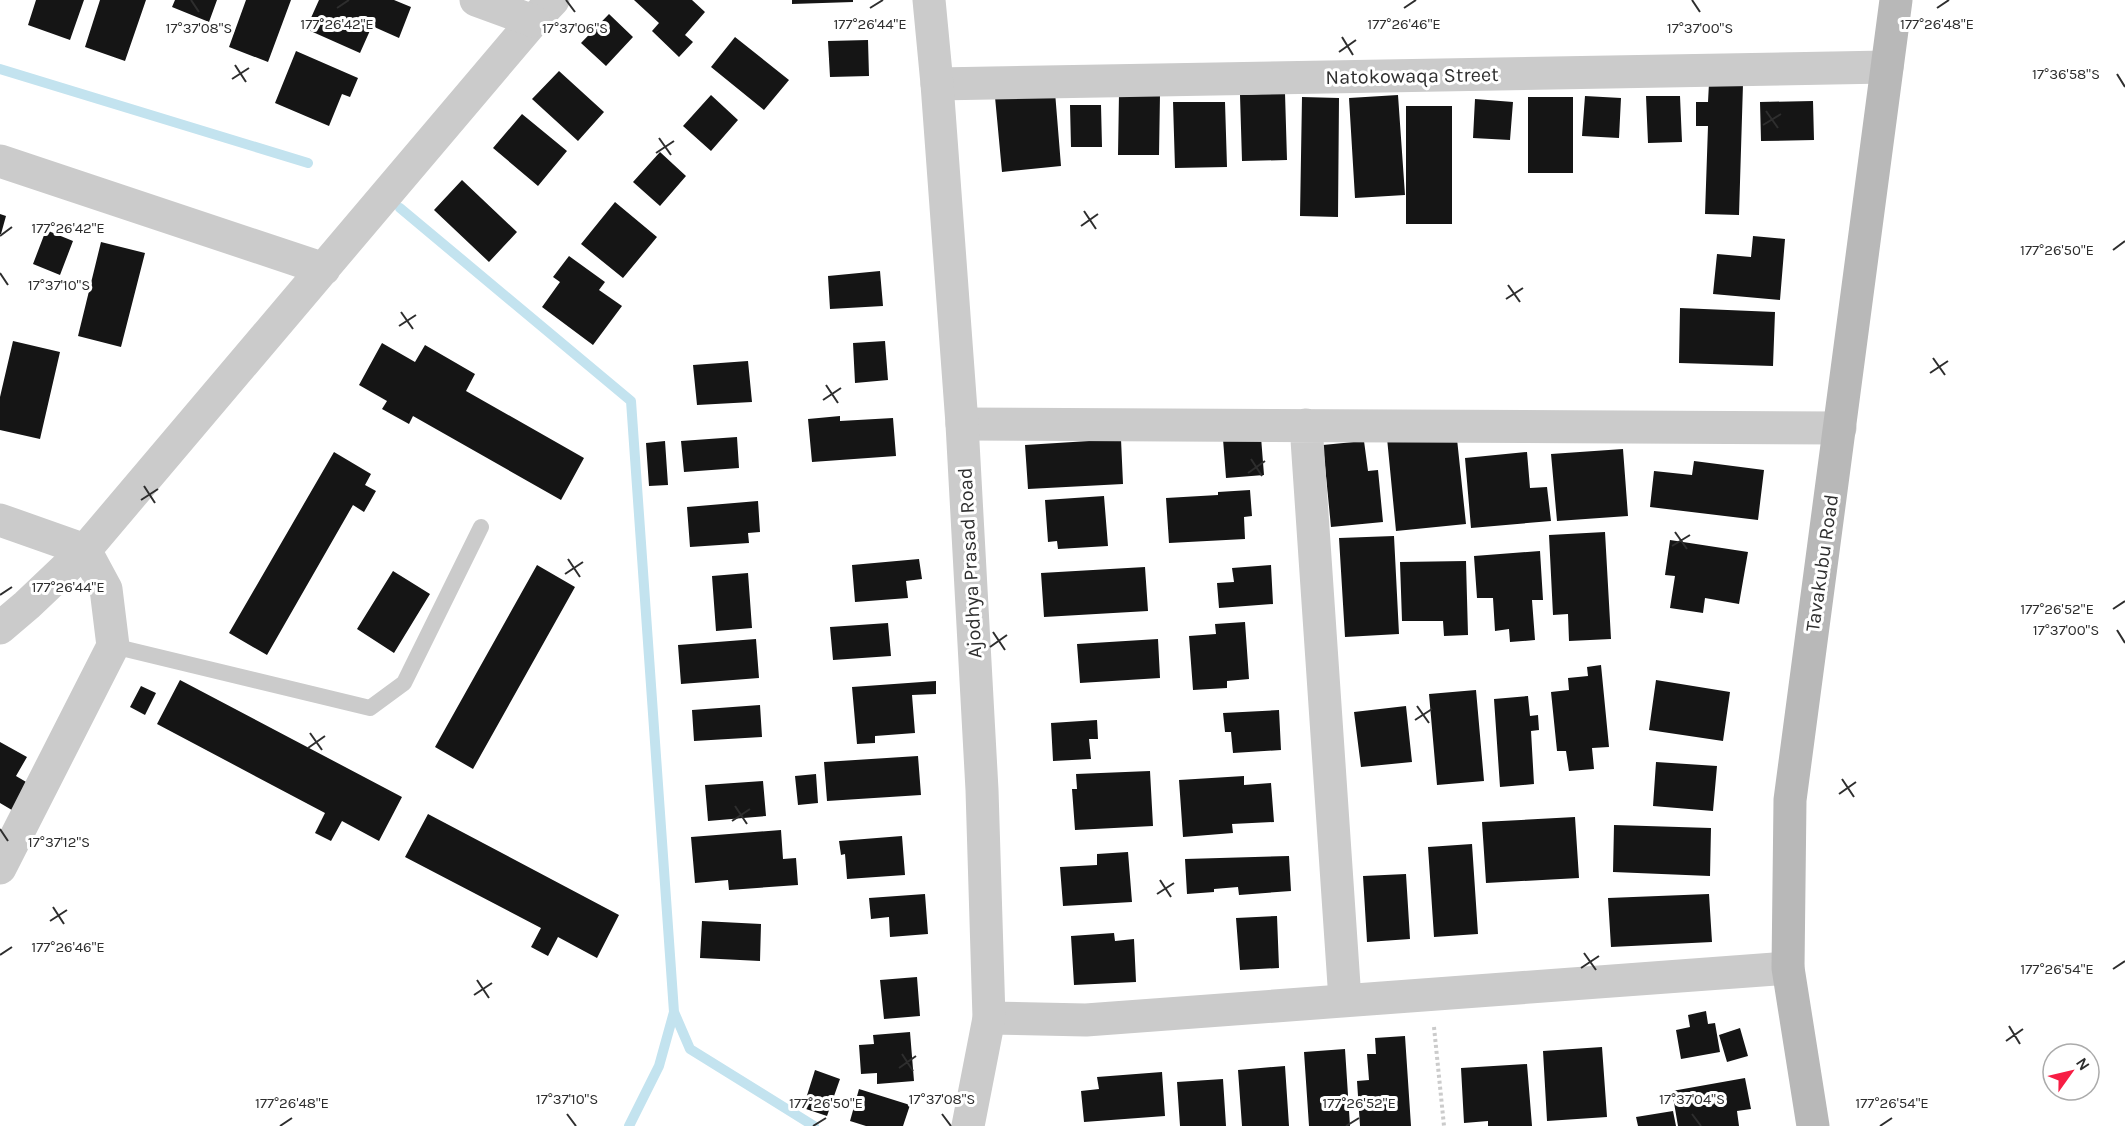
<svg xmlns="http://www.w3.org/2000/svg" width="2125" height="1126" font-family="Karla,sans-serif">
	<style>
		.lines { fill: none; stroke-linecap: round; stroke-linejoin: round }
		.stream { stroke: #c3e3ef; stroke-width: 10 }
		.building { fill: #151515 }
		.path { stroke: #cbcbcb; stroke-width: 4; stroke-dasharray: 3 3; stroke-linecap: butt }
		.service { stroke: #cbcbcb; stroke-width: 16 }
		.minor { stroke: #cbcbcb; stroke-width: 33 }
		.tertiary { stroke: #cbcbcb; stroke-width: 33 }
		.secondary { stroke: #b8b8b8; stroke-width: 33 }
		.ticks { fill: none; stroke: #2e2e2e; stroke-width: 2 }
		.labels { text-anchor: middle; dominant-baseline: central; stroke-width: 6; stroke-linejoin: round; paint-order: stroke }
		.street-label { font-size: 20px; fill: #2e2e2e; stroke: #fff }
		.ticks-label { font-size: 15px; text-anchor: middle; fill: #2e2e2e; stroke: #fff; stroke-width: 6; stroke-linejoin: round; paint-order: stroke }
	</style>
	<rect width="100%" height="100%" fill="#fff"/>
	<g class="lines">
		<path class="stream" d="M0,69L308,163
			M400,208L631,401L674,1012L690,1049L814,1126
			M629,1126L659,1066L674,1012"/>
	</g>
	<path class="building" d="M36,0H84L70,40L28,25Z
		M100,0H146L125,61L85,47Z
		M175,0H217L209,22L172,7Z
		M246,0H291L268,62L229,47Z
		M319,0H394L411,7L399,38L372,26L360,53L306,29Z
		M634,0H692L705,12L685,35L693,42L679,57L652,31L659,23Z
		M792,0H853V2L792,4Z
		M609,14L633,37L606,66L581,43Z
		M735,37L789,80L764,110L711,67Z
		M868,40L869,76L830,77L828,41Z
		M296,51L358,78L350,97L342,94L329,126L275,103Z
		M559,71L604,112L578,141L532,99Z
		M1709,83L1743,84L1739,215L1705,214L1708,126H1696V102H1708Z
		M1055,92L1061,166L1002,172L995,97Z
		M1119,93L1160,94L1159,155H1118Z
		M1285,93L1287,160L1242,161L1240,95Z
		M711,95L738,120L711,151L683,126Z
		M1398,95L1405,195L1355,198L1349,98Z
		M1585,96L1621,98L1619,138L1582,136Z
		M1646,96H1680L1682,142L1648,143Z
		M1302,97L1339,98L1338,217L1300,216Z
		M1528,97H1573V173H1528Z
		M1475,99L1513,102L1510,140L1473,138Z
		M1813,101L1814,140L1761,141L1760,102Z
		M1173,102H1225L1227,167L1175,168Z
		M1070,105H1101L1102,147H1071Z
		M1406,106H1452V224H1406Z
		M522,114L567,151L538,186L493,148Z
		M660,152L686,176L660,206L633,182Z
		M462,180L517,232L489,262L434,210Z
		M615,202L657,237L623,278L581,244Z
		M0,214L6,216L1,234H0Z
		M46,230L73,241L60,275L33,264Z
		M1753,236L1785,239L1780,300L1713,294L1717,254L1751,257Z
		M101,242L145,253L121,347L78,336Z
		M569,256L605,282L599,290L622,306L593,345L542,307L560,282L553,277Z
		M880,271L883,306L830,309L828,276Z
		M1680,308L1775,312L1773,366L1679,363Z
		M13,341L60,352L40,439L0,430V397Z
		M885,341L888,380L855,383L853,343Z
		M382,343L415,362L425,345L475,374L466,391L584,458L561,500L413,416L409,424L382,409L387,401L359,385Z
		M748,361L752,402L697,405L693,365Z
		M840,416V421L893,418L896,456L812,462L808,419Z
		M737,437L739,468L684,472L681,441Z
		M1261,437L1264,475L1226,478L1223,439Z
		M1387,438L1457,439L1466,524L1396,531Z
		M1121,439L1123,484L1028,489L1025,445Z
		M665,441L668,485L649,486L646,443Z
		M1364,441L1368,471L1378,470L1383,522L1331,527L1323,445Z
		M1623,449L1628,516L1557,521L1551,454Z
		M334,452L371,474L365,485L376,491L364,512L353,505L267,655L229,633Z
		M1527,452L1530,488L1547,487L1551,521L1471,528L1465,458Z
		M1694,461L1764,470L1758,520L1650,507L1654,471L1692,475Z
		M1250,490L1252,516L1244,517L1245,539L1169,543L1166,498L1218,495V492Z
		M1104,496L1108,546L1058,549L1057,541L1048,542L1045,500Z
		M758,501L760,532L748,533L749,543L690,547L687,507Z
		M1605,532L1611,639L1569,641L1568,614L1553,615L1549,535Z
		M1394,536L1399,634L1345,637L1339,538Z
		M1670,540L1748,552L1739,604L1705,598L1703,613L1670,608L1675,576L1665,575Z
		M1540,551L1543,600H1532L1535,640L1510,642L1509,629L1495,631L1493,598H1477L1474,556Z
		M919,559L922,579L906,581L908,598L855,602L852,565Z
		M1466,561L1468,635L1444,636L1443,621H1402L1400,562Z
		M537,565L575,587L473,769L435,747Z
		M1271,565L1273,604L1219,608L1217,583L1234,582L1232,568Z
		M1145,567L1148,611L1044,617L1041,573Z
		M393,571L430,594L394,653L357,629Z
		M748,573L752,628L716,631L712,576Z
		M1245,622L1249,679L1227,681V688L1193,690L1189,636L1216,634L1215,624Z
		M888,623L891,656L833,660L830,627Z
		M756,639L759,678L681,684L678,645Z
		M1158,639L1160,678L1080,683L1077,644Z
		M1601,665L1609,747L1592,748L1594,769L1569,771L1566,751H1557L1551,692L1569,690L1568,678L1588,676L1587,667Z
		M180,680L402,797L379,841L342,821L331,841L315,833L325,813L157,724Z
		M1656,680L1730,692L1723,741L1649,730Z
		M936,681V694L912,695L915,733L875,736V743L857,744L852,687Z
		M141,686L156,693L145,715L130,707Z
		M1476,690L1484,781L1437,785L1429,694Z
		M1528,696L1530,716L1538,715L1539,730L1531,731L1534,784L1500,787L1494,699Z
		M760,705L762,737L694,741L692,710Z
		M1406,706L1412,762L1361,767L1354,712Z
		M1279,710L1281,750L1233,753L1231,732H1225L1223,713Z
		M1097,720L1098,739H1089L1091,759L1053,761L1051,723Z
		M0,742L27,757L16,776L38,789L22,816L0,803Z
		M918,756L921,795L827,801L824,762Z
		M1656,762L1717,766L1713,811L1653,806Z
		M1150,771L1153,826L1075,830L1072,789H1077L1076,774Z
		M816,774L818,803L798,805L795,776Z
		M1244,776V785L1271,783L1274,822L1232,824L1233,833L1183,837L1179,780Z
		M763,781L766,816L708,821L705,785Z
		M428,814L619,915L597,958L558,937L548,956L531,947L541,928L405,857Z
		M1575,817L1579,878L1486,883L1482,822Z
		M1614,825L1711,828L1710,876L1613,872Z
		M781,830L783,859L796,858L798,885L729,890L728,880L695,883L691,837Z
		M902,836L905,875L847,879L845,854L841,855L839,841Z
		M1472,844L1478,934L1434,937L1428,847Z
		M1128,852L1132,902L1063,906L1060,867L1097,865V854Z
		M1289,856L1291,891L1239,895L1238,887L1214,889V892L1187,894L1185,859Z
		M1406,874L1410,939L1367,942L1363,876Z
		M925,894L928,934L890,937L889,917L871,919L869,898Z
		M1709,894L1712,942L1611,947L1608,898Z
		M1277,916L1279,968L1240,970L1236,918Z
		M702,921L761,924L760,961L700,958Z
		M1114,933L1115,941L1134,939L1136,982L1074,985L1071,936Z
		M917,977L920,1016L884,1019L880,980Z
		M1706,1011L1708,1024L1715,1023L1720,1052L1681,1059L1676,1030L1690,1027L1688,1015Z
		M1740,1028L1748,1056L1727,1062L1719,1035Z
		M910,1032L914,1081L877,1084V1073L861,1074L859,1045L874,1044L873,1035Z
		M1405,1036L1411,1126H1360L1357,1081L1369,1080L1367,1054H1376L1375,1038Z
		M1602,1047L1607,1117L1547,1121L1543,1051Z
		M1345,1049L1350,1126H1309L1304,1052Z
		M1527,1064L1532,1126H1488V1121L1464,1123L1461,1068Z
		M1285,1066L1289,1126H1242L1238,1070Z
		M815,1070L840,1079L827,1116L803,1108Z
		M1162,1072L1165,1116L1084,1122L1081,1091L1099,1089L1097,1077Z
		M1745,1078L1751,1109L1737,1111L1739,1126H1678L1672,1091Z
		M1223,1079L1226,1126H1180L1177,1082Z
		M859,1089L910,1105L903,1126H866L850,1121Z
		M1673,1111L1676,1126H1638L1636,1117Z"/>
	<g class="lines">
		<path class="path" d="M1434,1027L1444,1126"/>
		<path class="service" d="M113,646L370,708L404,683L481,527"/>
		<path class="minor" d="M937,84L1887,67
			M0,161L324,269
			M962,424L1840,428
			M1306,425L1345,1000
			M0,520L85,550L106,589L113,646L0,868
			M0,628L27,605L85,550L533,21L553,0
			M989,1018L1086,1020L1788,968"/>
		<path class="tertiary" d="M476,0L533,21
			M929,0L937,84L962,424L982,790L989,1018L968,1126"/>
		<path class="secondary" d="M1813,1126L1788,968L1790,800L1896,0"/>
	</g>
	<path class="ticks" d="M191,0L199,12M566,0L575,12M1692,0L1700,12M337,8L349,0M870,8L883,0M1404,8L1416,0M1937,8L1949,0M1342,37L1353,55M1339,52L1356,40M235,65L246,82M2117,74L2125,87M232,79L249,68M1766,111L1778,128M1763,125L1781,114M659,138L671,155M656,153L674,141M1084,211L1096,229M1081,226L1098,214M0,236L12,227M2113,250L2125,241M0,273L8,285M1508,285L1520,302M1506,299L1523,288M401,312L413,329M399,326L416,315M1933,358L1945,375M1930,373L1948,361M826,385L838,403M823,400L841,388M1251,459L1262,476M1248,473L1265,461M144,486L155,503M141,500L158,489M1675,532L1687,549M1672,546L1690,535M568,559L580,577M565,574L583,562M0,595L12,587M2113,609L2125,601M2117,630L2125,643M993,632L1005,650M990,647L1007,635M1417,706L1429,723M1415,720L1432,709M310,733L322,750M308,748L325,736M1842,779L1854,797M1839,794L1856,782M735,806L747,824M732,821L750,809M0,829L8,841M1160,880L1171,897M1157,894L1174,883M53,907L64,924M50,921L67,910M1584,953L1596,970M0,955L12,947M1581,968L1599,956M2113,969L2125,961M477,980L489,998M474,995L492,983M2009,1026L2020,1044M2006,1041L2023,1029M902,1054L913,1071M899,1068L916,1056M567,1114L576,1126M942,1114L951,1126M1692,1114L1701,1126M280,1126L292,1118M813,1126L826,1118M1346,1126L1359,1118M1880,1126L1892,1118"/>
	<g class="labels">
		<g class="street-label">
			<text transform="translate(1412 76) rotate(-1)">Natokowaqa Street</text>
			<text transform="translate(970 563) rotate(-93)">Ajodhya Prasad Road</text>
			<text transform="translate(1822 563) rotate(-82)">Tavakubu Road</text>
		</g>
	</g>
	<g class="ticks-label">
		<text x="1404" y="29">177°26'46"E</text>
		<text x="337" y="29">177°26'42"E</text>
		<text x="870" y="29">177°26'44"E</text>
		<text x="1937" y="29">177°26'48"E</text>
		<text x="199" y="33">17°37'08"S</text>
		<text x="575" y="33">17°37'06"S</text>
		<text x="1700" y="33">17°37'00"S</text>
		<text x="2066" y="79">17°36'58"S</text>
		<text x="68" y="233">177°26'42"E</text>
		<text x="2057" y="255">177°26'50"E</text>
		<text x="59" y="290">17°37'10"S</text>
		<text x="68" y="592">177°26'44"E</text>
		<text x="2057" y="614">177°26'52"E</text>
		<text x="2066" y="635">17°37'00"S</text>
		<text x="59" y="847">17°37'12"S</text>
		<text x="68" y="952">177°26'46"E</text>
		<text x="2057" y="974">177°26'54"E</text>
		<text x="567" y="1104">17°37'10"S</text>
		<text x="942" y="1104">17°37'08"S</text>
		<text x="1692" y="1104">17°37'04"S</text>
		<text x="292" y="1108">177°26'48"E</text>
		<text x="826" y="1108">177°26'50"E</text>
		<text x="1359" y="1108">177°26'52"E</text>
		<text x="1892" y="1108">177°26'54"E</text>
	</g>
	<g transform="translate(2071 1072) rotate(56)"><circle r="28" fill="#ffffff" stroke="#ababab" stroke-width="1.5"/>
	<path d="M0-4.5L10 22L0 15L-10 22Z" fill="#f71d44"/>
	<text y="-9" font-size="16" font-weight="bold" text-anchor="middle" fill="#2e2e2e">N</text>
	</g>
</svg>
